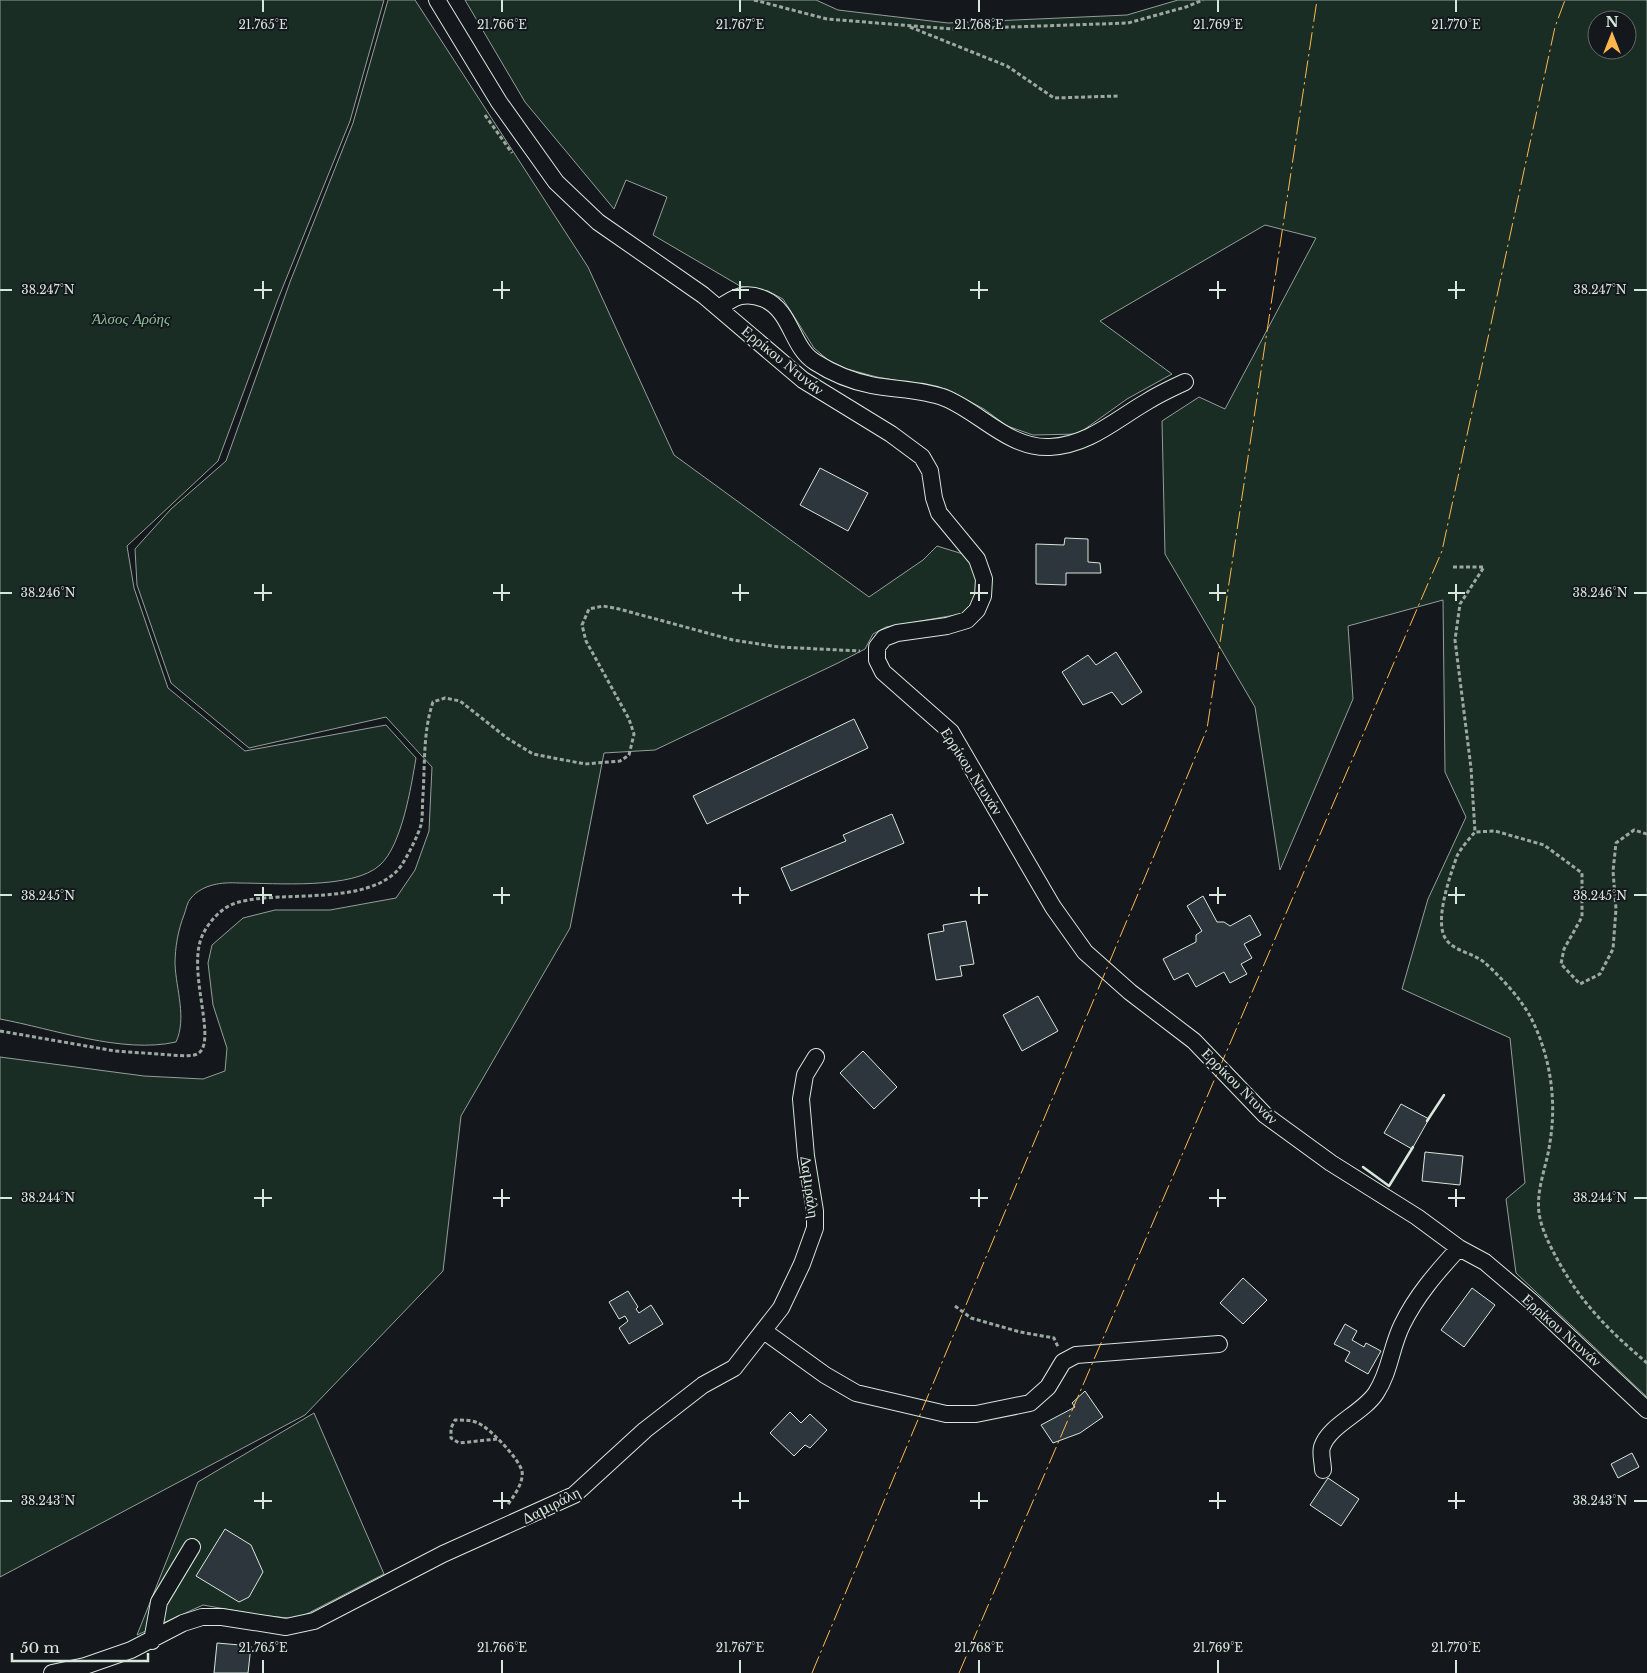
<svg xmlns="http://www.w3.org/2000/svg" width="1647" height="1673" font-family="'Libre Baskerville',serif">
	<style>
		.green { fill: #1a2d24; stroke: #939e99; fill-rule: evenodd }
		.building { fill: #2c363c; stroke: #d8e6dc }
		.lines { fill: none; stroke-linecap: round; stroke-linejoin: round }
		.street-casing { stroke: #d8e6dc; stroke-width: 18 }
		.path { stroke: #9da8a2; stroke-width: 3; stroke-dasharray: 4 2.5; stroke-linecap: butt }
		.street { stroke: #14181c; stroke-width: 16 }
		.wall { stroke: #d8e6dc; stroke-width: 2.5 }
		.power { stroke: #ffb74d; stroke-width: 1; stroke-dasharray: 18 4 2.5 4; stroke-linecap: butt }
		.ticks { fill: none; stroke: #d8e6dc; stroke-width: 2 }
		.labels { text-anchor: middle; dominant-baseline: central; stroke-width: 4; stroke-linejoin: round; paint-order: stroke }
		.park-label { font-size: 15px; font-style: italic; fill: #8ac095; stroke: #14181c }
		.street-label { font-size: 15px; fill: #d8e6dc; stroke: #14181c }
		.ticks-label { font-size: 12px; text-anchor: middle; fill: #d8e6dc; stroke: #14181c; stroke-width: 4; stroke-linejoin: round; paint-order: stroke }
	</style>
	<rect width="100%" height="100%" fill="#14181c"/>
	<path class="green" d="M0,0H384L350,121L278,299L218,461L127,546L134,588L168,688L245,751L386,725L416,758C411,787 402,845 380,865C353,890 275,883 239,883C222,882 203,884 191,898C187,902 186,910 184,915C178,930 175,948 175,964C176,989 187,1018 176,1042C122,1054 54,1029 0,1019Z
		M388,0H415L588,267L674,455L869,597L923,560L937,546L963,554L968,558L979,587L973,602L961,614L886,627L873,634L865,649L838,663L655,750L604,753L570,928L461,1116L443,1271L305,1415L0,1577V1057L144,1076L203,1079L225,1071L227,1048L213,1005L208,963L212,945L243,918L275,910H330L396,898L415,870L429,831L432,767L386,717L249,748L171,683L137,585L135,549L171,509L226,461L290,282L353,123Z
		M465,0H816L838,10L948,23L1127,15L1178,0H1647V1397L1516,1273L1506,1199L1525,1183L1510,1038L1402,989L1428,899L1466,817L1445,772L1443,600L1348,626L1353,699L1280,870L1255,707L1165,554L1162,421L1199,397L1225,409L1316,238L1265,225L1100,321L1172,374L1127,399L1078,434L1033,435L1007,426L984,409L946,389L877,377L847,369L828,360L814,348L783,299L768,291L740,286L653,235L667,197L626,180L614,209L525,102ZM1597,20H1627V50H1597Z
		M314,1413L384,1574L297,1619L259,1615L203,1605L137,1635L198,1482Z"/>
	<path class="building" d="M820,468L868,493L848,531L800,505Z
		M1065,538L1088,539V562L1100,563L1101,573H1066V585L1036,584V544L1064,545Z
		M1116,652L1142,692L1122,705L1112,692L1083,705L1062,672L1088,655L1096,665Z
		M854,719L868,748L707,824L693,796Z
		M892,814L904,843L791,891L781,868L846,841L843,835Z
		M1203,896L1217,922H1224L1230,926L1250,915L1261,935L1244,944L1252,958L1241,964L1247,974L1230,983L1224,972L1196,987L1188,973L1174,980L1163,959L1196,942V935L1202,931L1187,906Z
		M966,921L974,964L960,966L962,976L936,980L928,934L944,931L943,925Z
		M1038,996L1058,1031L1022,1051L1003,1015Z
		M863,1051L897,1087L874,1109L840,1073Z
		M1401,1104L1429,1119L1412,1149L1384,1133Z
		M1425,1152L1463,1156L1460,1185L1422,1181Z
		M1243,1278L1267,1300L1243,1324L1220,1303Z
		M1472,1288L1495,1305L1464,1347L1441,1330Z
		M628,1291L638,1307L636,1309L639,1313L651,1305L663,1324L629,1344L619,1328L628,1321L625,1316L619,1319L609,1302Z
		M1345,1324L1357,1331L1352,1340L1364,1347L1366,1343L1381,1351L1368,1374L1345,1361L1350,1352L1334,1344Z
		M1085,1391L1103,1417L1080,1433L1053,1443L1041,1425L1075,1407L1072,1403Z
		M790,1412L801,1423L810,1414L827,1430L810,1448L805,1445L794,1456L770,1433Z
		M1632,1453L1639,1467L1618,1478L1611,1464Z
		M1328,1478L1359,1499L1341,1526L1310,1505Z
		M225,1529L251,1545L263,1572L249,1597L239,1602L196,1576Z
		M217,1643L251,1646L248,1673H214Z"/>
	<g class="lines">
		<defs>
			<path id="street" d="M437,0L499,102L556,182L598,222L703,295L803,380L891,434L922,457L930,471L934,498L939,513L977,559L984,579L983,596L977,610L967,620L947,626L897,633L884,638L877,647V660L883,672L951,732L1053,907L1085,952L1130,992L1194,1041L1265,1115L1331,1163L1417,1217L1459,1248L1485,1262L1532,1302L1647,1410
				M719,308C734,297 745,291 764,299C792,311 791,347 815,362C832,373 852,381 871,385C896,390 921,389 945,398C980,412 1009,449 1050,447C1089,445 1115,420 1148,401C1159,394 1172,388 1185,382
				M764,1331L825,1375L856,1393L946,1414H976L1030,1403L1048,1387L1063,1362L1076,1355L1219,1344
				M1323,1470C1323,1463 1320,1453 1322,1447C1329,1425 1363,1413 1376,1393C1390,1372 1391,1347 1402,1325C1416,1296 1437,1272 1459,1248
				M152,1641L159,1602L192,1547
				M52,1673L85,1666L131,1650L183,1623L202,1617H222L286,1627L314,1621L443,1554L574,1495L645,1430L703,1385L734,1368L781,1308L802,1264L815,1228V1211L806,1156L801,1099L805,1075L816,1057"/>
		</defs>
		<use href="#street" class="street-casing"/>
		<path class="path" d="M754,0L827,19L952,29L1128,23L1186,7L1203,0
			M910,27L1007,66L1054,98L1118,96
			M485,115L512,153
			M1453,567H1484L1460,604L1455,640L1471,768L1475,832
			M1647,834L1634,830L1616,843L1613,871L1616,909L1613,949L1600,974L1580,984L1561,964L1564,949L1582,917V873L1544,845L1495,831L1475,832C1469,839 1461,848 1457,856C1450,876 1437,913 1443,933C1448,951 1473,952 1485,963C1500,976 1522,1000 1531,1018C1550,1055 1557,1100 1550,1142C1547,1166 1536,1188 1539,1213C1541,1227 1548,1242 1555,1255C1579,1301 1608,1330 1647,1363
			M0,1031L115,1051L186,1056C191,1055 196,1056 200,1052C216,1036 186,968 203,934C210,920 223,906 239,902C283,890 371,907 401,866C408,855 417,838 421,825C423,816 422,805 423,795C425,764 423,731 433,702L445,698L460,701L507,738L533,754L585,764L620,761L629,755L634,734L629,719L586,641L582,625L589,609L603,606L619,609L733,640L779,647L860,651
			M955,1306L971,1318L1020,1332L1054,1338L1058,1347
			M497,1439L459,1443L451,1438V1428L455,1420C463,1420 471,1420 478,1423C490,1428 519,1459 522,1471C524,1483 513,1497 507,1506"/>
		<use href="#street" class="street"/>
		<path class="wall" d="M1427,1121L1444,1095
			M1363,1167L1389,1186L1413,1147"/>
		<path class="power" d="M812,1673L1207,729L1317,0
			M959,1673L1442,551L1555,27L1565,0"/>
	</g>
	<path class="ticks" d="M263,0V12M502,0V12M740,0V12M979,0V12M1218,0V12M1456,0V12M263,281V299M502,281V299M740,281V299M979,281V299M1218,281V299M1456,281V299M0,290H12M254,290H272M493,290H510M732,290H749M970,290H988M1209,290H1226M1448,290H1465M1634,290H1647M263,584V601M502,584V601M740,584V601M979,584V601M1218,584V601M1456,584V601M0,593H12M254,593H272M493,593H510M732,593H749M970,593H988M1209,593H1226M1448,593H1465M1634,593H1647M263,887V904M502,887V904M740,887V904M979,887V904M1218,887V904M1456,887V904M0,895H12M254,895H272M493,895H510M732,895H749M970,895H988M1209,895H1226M1448,895H1465M1634,895H1647M263,1189V1207M502,1189V1207M740,1189V1207M979,1189V1207M1218,1189V1207M1456,1189V1207M0,1198H12M254,1198H272M493,1198H510M732,1198H749M970,1198H988M1209,1198H1226M1448,1198H1465M1634,1198H1647M263,1492V1509M502,1492V1509M740,1492V1509M979,1492V1509M1218,1492V1509M1456,1492V1509M0,1501H12M254,1501H272M493,1501H510M732,1501H749M970,1501H988M1209,1501H1226M1448,1501H1465M1634,1501H1647M263,1660V1673M502,1660V1673M740,1660V1673M979,1660V1673M1218,1660V1673M1456,1660V1673"/>
	<g class="labels">
		<g class="park-label">
			<text x="131" y="318">Άλσος Αρόης</text>
		</g>
		<g class="street-label">
			<text transform="translate(783 360) rotate(39)">Ερρίκου Ντυνάν</text>
			<text transform="translate(972 771) rotate(57)">Ερρίκου Ντυνάν</text>
			<text transform="translate(1240 1086) rotate(45)">Ερρίκου Ντυνάν</text>
			<text transform="translate(810 1187) rotate(82)">Δαμιράλη</text>
			<text transform="translate(1562 1330) rotate(42)">Ερρίκου Ντυνάν</text>
			<text transform="translate(551 1505) rotate(-27)">Δαμιράλη</text>
		</g>
	</g>
	<g class="ticks-label">
		<text x="263" y="29">21.765°E</text>
		<text x="502" y="29">21.766°E</text>
		<text x="740" y="29">21.767°E</text>
		<text x="979" y="29">21.768°E</text>
		<text x="1218" y="29">21.769°E</text>
		<text x="1456" y="29">21.770°E</text>
		<text x="48" y="294">38.247°N</text>
		<text x="1600" y="294">38.247°N</text>
		<text x="48" y="597">38.246°N</text>
		<text x="1600" y="597">38.246°N</text>
		<text x="48" y="900">38.245°N</text>
		<text x="1600" y="900">38.245°N</text>
		<text x="48" y="1202">38.244°N</text>
		<text x="1600" y="1202">38.244°N</text>
		<text x="48" y="1505">38.243°N</text>
		<text x="1600" y="1505">38.243°N</text>
		<text x="263" y="1652">21.765°E</text>
		<text x="502" y="1652">21.766°E</text>
		<text x="740" y="1652">21.767°E</text>
		<text x="979" y="1652">21.768°E</text>
		<text x="1218" y="1652">21.769°E</text>
		<text x="1456" y="1652">21.770°E</text>
	</g>
	<g transform="translate(1612 35)"><circle r="24" fill="#14181c" stroke="#626a69"/>
	<path d="M0-4L9 19L0 12L-9 19Z" fill="#ffb74d"/>
	<text y="-8" font-size="14" font-weight="bold" text-anchor="middle" fill="#d8e6dc">N</text>
	</g>
	<path d="M12 1653v8h136v-8" fill="none" stroke="#d8e6dc" stroke-width="2.5"/>
	<text x="20" y="1653" font-size="15" fill="#d8e6dc" stroke="#14181c" stroke-width="4" paint-order="stroke">50 m</text>
</svg>
